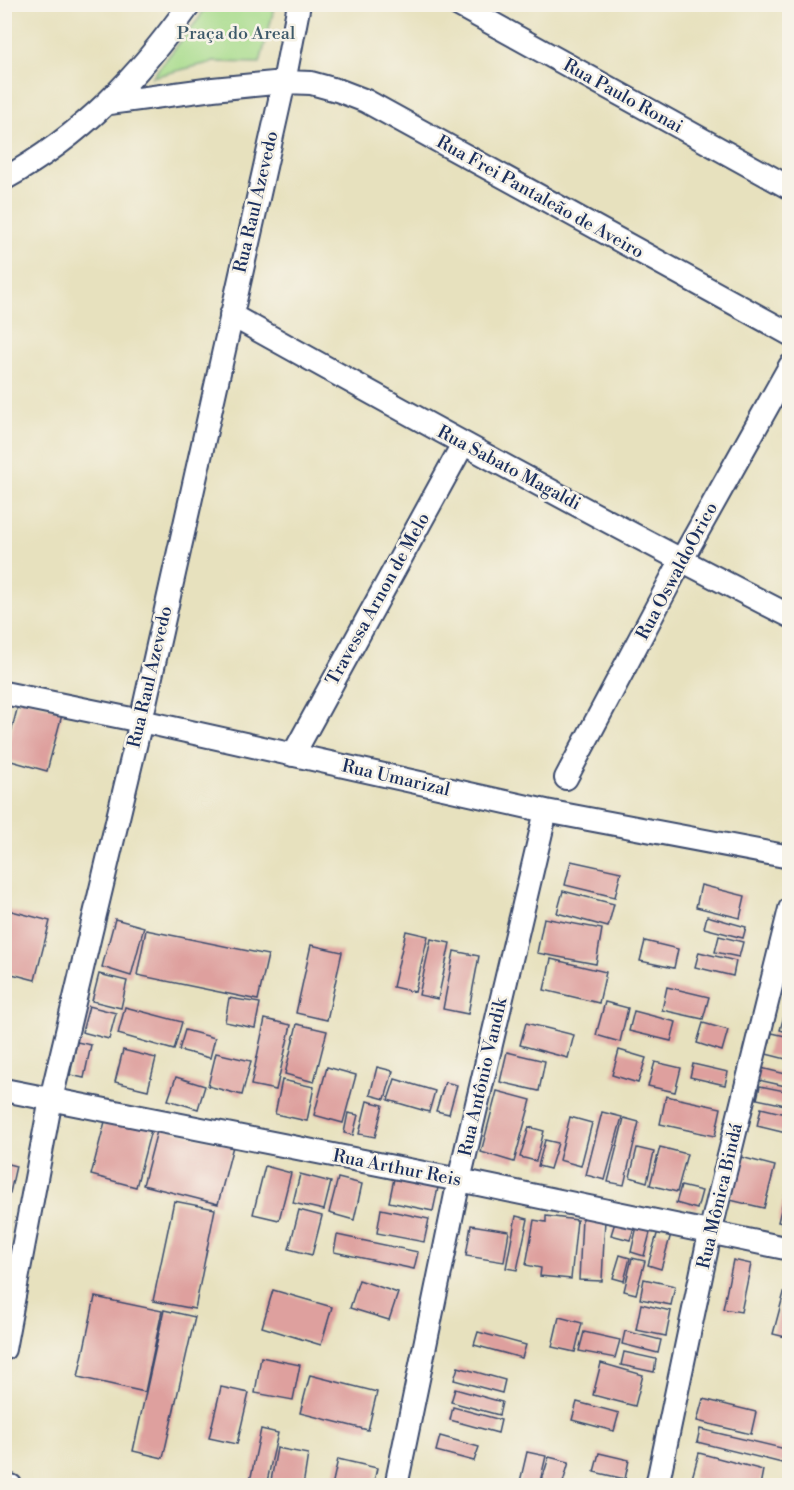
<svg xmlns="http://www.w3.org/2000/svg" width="794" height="1490" font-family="'Libre Bodoni',serif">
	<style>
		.green { fill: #a8dc8c; stroke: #628675; stroke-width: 1.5 }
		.building { fill: #dea09e }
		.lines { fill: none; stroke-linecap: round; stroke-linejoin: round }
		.minor-casing { stroke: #3a4a6c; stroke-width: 26 }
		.minor { stroke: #fff; stroke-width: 22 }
		.labels { text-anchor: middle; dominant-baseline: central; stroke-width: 5; stroke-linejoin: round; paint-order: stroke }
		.park-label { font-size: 18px; fill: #3e5a6a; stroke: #f7f3e8 }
		.street-label { font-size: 18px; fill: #1b2f5e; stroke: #f7f3e8 }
	</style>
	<rect width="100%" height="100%" fill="#f7f3e8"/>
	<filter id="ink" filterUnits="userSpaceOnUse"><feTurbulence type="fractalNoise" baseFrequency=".0167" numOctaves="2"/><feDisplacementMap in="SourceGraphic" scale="12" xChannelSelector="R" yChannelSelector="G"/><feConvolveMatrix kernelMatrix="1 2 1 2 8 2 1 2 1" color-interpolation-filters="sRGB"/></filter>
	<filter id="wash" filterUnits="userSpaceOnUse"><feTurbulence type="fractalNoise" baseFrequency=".008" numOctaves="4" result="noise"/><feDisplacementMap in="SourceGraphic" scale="24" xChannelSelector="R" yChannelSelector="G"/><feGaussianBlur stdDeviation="1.35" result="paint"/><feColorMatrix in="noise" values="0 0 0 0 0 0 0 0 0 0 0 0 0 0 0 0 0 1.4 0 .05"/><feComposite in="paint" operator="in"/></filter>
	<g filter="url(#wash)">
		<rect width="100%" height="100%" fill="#e7e1be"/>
		<path class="green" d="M205,5H275L260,63L213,62L152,77L200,17Z"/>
		<g id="blocks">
			<path class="building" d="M20,698L63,711L47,771L4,759Z
				M571,861L621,872L615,897L565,885Z
				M701,885L745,896L740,918L696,907Z
				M563,891L614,904L608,927L557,913Z
				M4,909L50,921L35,980L4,972Z
				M707,916L746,927L743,938L704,928Z
				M544,918L602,929L596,964L537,953Z
				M115,919L144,927L131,976L102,967Z
				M146,930L268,955L258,1000L137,975Z
				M406,931L428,936L415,992L393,987Z
				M719,936L743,942L739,957L715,952Z
				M431,939L450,943L438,999L419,995Z
				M645,941L678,949L674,968L640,961Z
				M311,945L342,952L327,1020L296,1013Z
				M454,951L479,956L468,1014L443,1009Z
				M699,952L736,961L733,976L695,967Z
				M551,959L606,972L599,1003L544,990Z
				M99,974L127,981L121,1008L92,1001Z
				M667,987L709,997L703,1019L662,1010Z
				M229,998L260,1003L255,1028L225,1022Z
				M605,1002L628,1008L620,1042L596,1035Z
				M89,1006L116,1013L109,1039L82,1032Z
				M787,1006L790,1007V1033L780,1030Z
				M125,1007L182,1022L174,1050L118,1034Z
				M634,1011L676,1022L671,1041L629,1031Z
				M265,1019L291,1025L276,1090L251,1085Z
				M526,1023L574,1035L568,1058L520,1045Z
				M703,1023L728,1030L722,1051L697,1043Z
				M297,1024L327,1031L314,1082L285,1074Z
				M185,1030L215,1038L210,1058L179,1050Z
				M772,1033L790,1037V1060L766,1054Z
				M77,1042L91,1045L84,1078L70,1075Z
				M123,1050L156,1058L148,1090L115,1082Z
				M619,1050L646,1058L638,1083L612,1075Z
				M507,1052L545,1061L539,1091L500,1082Z
				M216,1053L251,1061L242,1095L208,1086Z
				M655,1062L681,1068L675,1092L648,1086Z
				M693,1064L728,1072L725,1085L690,1077Z
				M327,1067L356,1075L343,1123L314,1115Z
				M377,1067L393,1071L385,1099L370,1095Z
				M757,1067L790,1075V1087L754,1079Z
				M176,1077L205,1086L198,1109L168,1100Z
				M395,1079L435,1091L429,1112L388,1100Z
				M282,1080L314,1087L307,1121L275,1114Z
				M445,1082L457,1085L449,1114L436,1111Z
				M760,1086L790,1092V1106L757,1099Z
				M497,1091L531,1100L514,1162L481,1152Z
				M666,1096L721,1108L715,1136L660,1124Z
				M367,1101L383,1105L375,1137L359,1134Z
				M761,1108L790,1115V1134L757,1126Z
				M602,1112L622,1117L605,1180L586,1175Z
				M348,1113L358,1115L353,1135L344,1133Z
				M107,1114L152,1126L136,1187L91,1175Z
				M570,1117L592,1123L581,1166L559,1160Z
				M624,1118L639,1122L624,1185L608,1182Z
				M158,1127L233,1146L218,1204L143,1185Z
				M529,1127L544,1131L536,1161L520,1157Z
				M545,1140L558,1143L550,1169L538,1166Z
				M660,1147L687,1154L677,1192L650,1185Z
				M637,1148L654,1152L647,1182L630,1177Z
				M741,1157L775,1166L764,1208L730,1200Z
				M4,1163L16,1166L10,1193L4,1192Z
				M265,1166L291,1173L279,1220L253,1214Z
				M300,1174L331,1182L324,1210L293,1203Z
				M395,1174L439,1183L433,1211L389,1202Z
				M338,1178L362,1184L354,1220L329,1213Z
				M789,1178H790V1225L778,1222Z
				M681,1186L702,1191L697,1209L676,1203Z
				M174,1201L215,1209L195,1309L153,1301Z
				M381,1209L429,1219L424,1242L377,1233Z
				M299,1210L322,1216L312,1255L289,1249Z
				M516,1216L528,1219L517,1270L506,1268Z
				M546,1216L577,1220L571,1279L540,1276L541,1268L526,1265L534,1220L546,1222Z
				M617,1216L636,1222L630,1240L611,1235Z
				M582,1218L605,1219L602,1281L579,1280Z
				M638,1222L652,1225L644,1256L631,1252Z
				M471,1225L509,1231L504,1262L466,1256Z
				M658,1231L671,1234L661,1269L648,1265Z
				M337,1235L418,1252L414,1269L334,1252Z
				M620,1255L630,1258L624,1281L613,1278Z
				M632,1258L645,1261L636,1294L624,1291Z
				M733,1260L751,1264L741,1312L723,1309Z
				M789,1274H790V1338L773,1334Z
				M644,1279L675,1286L671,1305L640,1299Z
				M359,1280L398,1293L389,1320L350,1308Z
				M273,1290L332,1307L321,1345L262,1327Z
				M95,1297L162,1311L145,1392L78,1377Z
				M641,1304L671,1311L666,1336L636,1330Z
				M164,1310L195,1317L163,1458L133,1451Z
				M559,1317L582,1323L575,1352L552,1347Z
				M625,1331L661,1340L658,1353L622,1344Z
				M478,1332L526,1345L522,1358L474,1345Z
				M584,1332L620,1340L615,1358L579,1351Z
				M624,1352L656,1359L654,1372L621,1365Z
				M261,1357L300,1365L293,1400L255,1393Z
				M601,1363L643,1375L635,1406L593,1395Z
				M458,1367L505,1380L502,1393L454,1380Z
				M310,1375L377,1392L368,1430L300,1413Z
				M221,1387L249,1393L237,1444L209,1438Z
				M455,1389L502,1402L499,1415L451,1402Z
				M703,1399L756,1412L751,1434L697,1421Z
				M577,1402L619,1413L614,1431L572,1420Z
				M453,1407L501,1420L498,1433L450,1420Z
				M261,1429L278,1433L266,1486H249Z
				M700,1429L790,1450V1465L697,1442Z
				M440,1436L479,1447L474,1461L436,1451Z
				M277,1448L308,1454L303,1486H270Z
				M527,1452L546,1456L539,1486H519Z
				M599,1453L629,1460L625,1479L594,1472Z
				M699,1453L763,1470L760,1486H720L692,1478Z
				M549,1457L569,1462L562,1486H540Z
				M338,1459L377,1468L373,1486H332Z"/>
		</g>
	</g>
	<g filter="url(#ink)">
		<use href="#blocks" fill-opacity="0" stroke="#3a4a6c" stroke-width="1.5"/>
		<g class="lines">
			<defs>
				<path id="minor" d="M457,4L790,188
					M109,103L213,89L284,82L311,83L340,91L366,101L790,334
					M4,179C83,135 138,77 190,4
					M231,315C416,418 601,520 790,616
					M4,693L141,721L546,811L790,857
					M293,755L463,444
					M566,778L681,561L790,366
					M4,1090L459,1180L790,1249
					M4,1349L51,1099L141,721L284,82L299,4
					M4,1484L11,1486
					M396,1486L459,1180L546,811
					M657,1486L710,1233L790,909"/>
			</defs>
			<use href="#minor" class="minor-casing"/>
			<use href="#minor" class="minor"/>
		</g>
	</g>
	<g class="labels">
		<g class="park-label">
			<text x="236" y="33">Praça do Areal</text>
		</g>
		<g class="street-label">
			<text transform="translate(623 96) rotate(29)">Rua Paulo Ronai</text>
			<text transform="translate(540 197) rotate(29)">Rua Frei Pantaleão de Aveiro</text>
			<text transform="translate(256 202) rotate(-77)">Rua Raul Azevedo</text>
			<text transform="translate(509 468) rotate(28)">Rua Sabato Magaldi</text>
			<text transform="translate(677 571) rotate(-62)">Rua OswaldoOrico</text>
			<text transform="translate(378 599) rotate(-61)">Travessa Arnon de Melo</text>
			<text transform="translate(150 677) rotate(-77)">Rua Raul Azevedo</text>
			<text transform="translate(396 778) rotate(13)">Rua Umarizal</text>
			<text transform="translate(483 1077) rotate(-77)">Rua Antônio Vandik</text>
			<text transform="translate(397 1168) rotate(11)">Rua Arthur Reis</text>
			<text transform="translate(720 1196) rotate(-77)">Rua Mônica Bindá</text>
		</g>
	</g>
	<rect width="794" height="1490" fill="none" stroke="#f7f3e8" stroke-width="24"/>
</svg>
